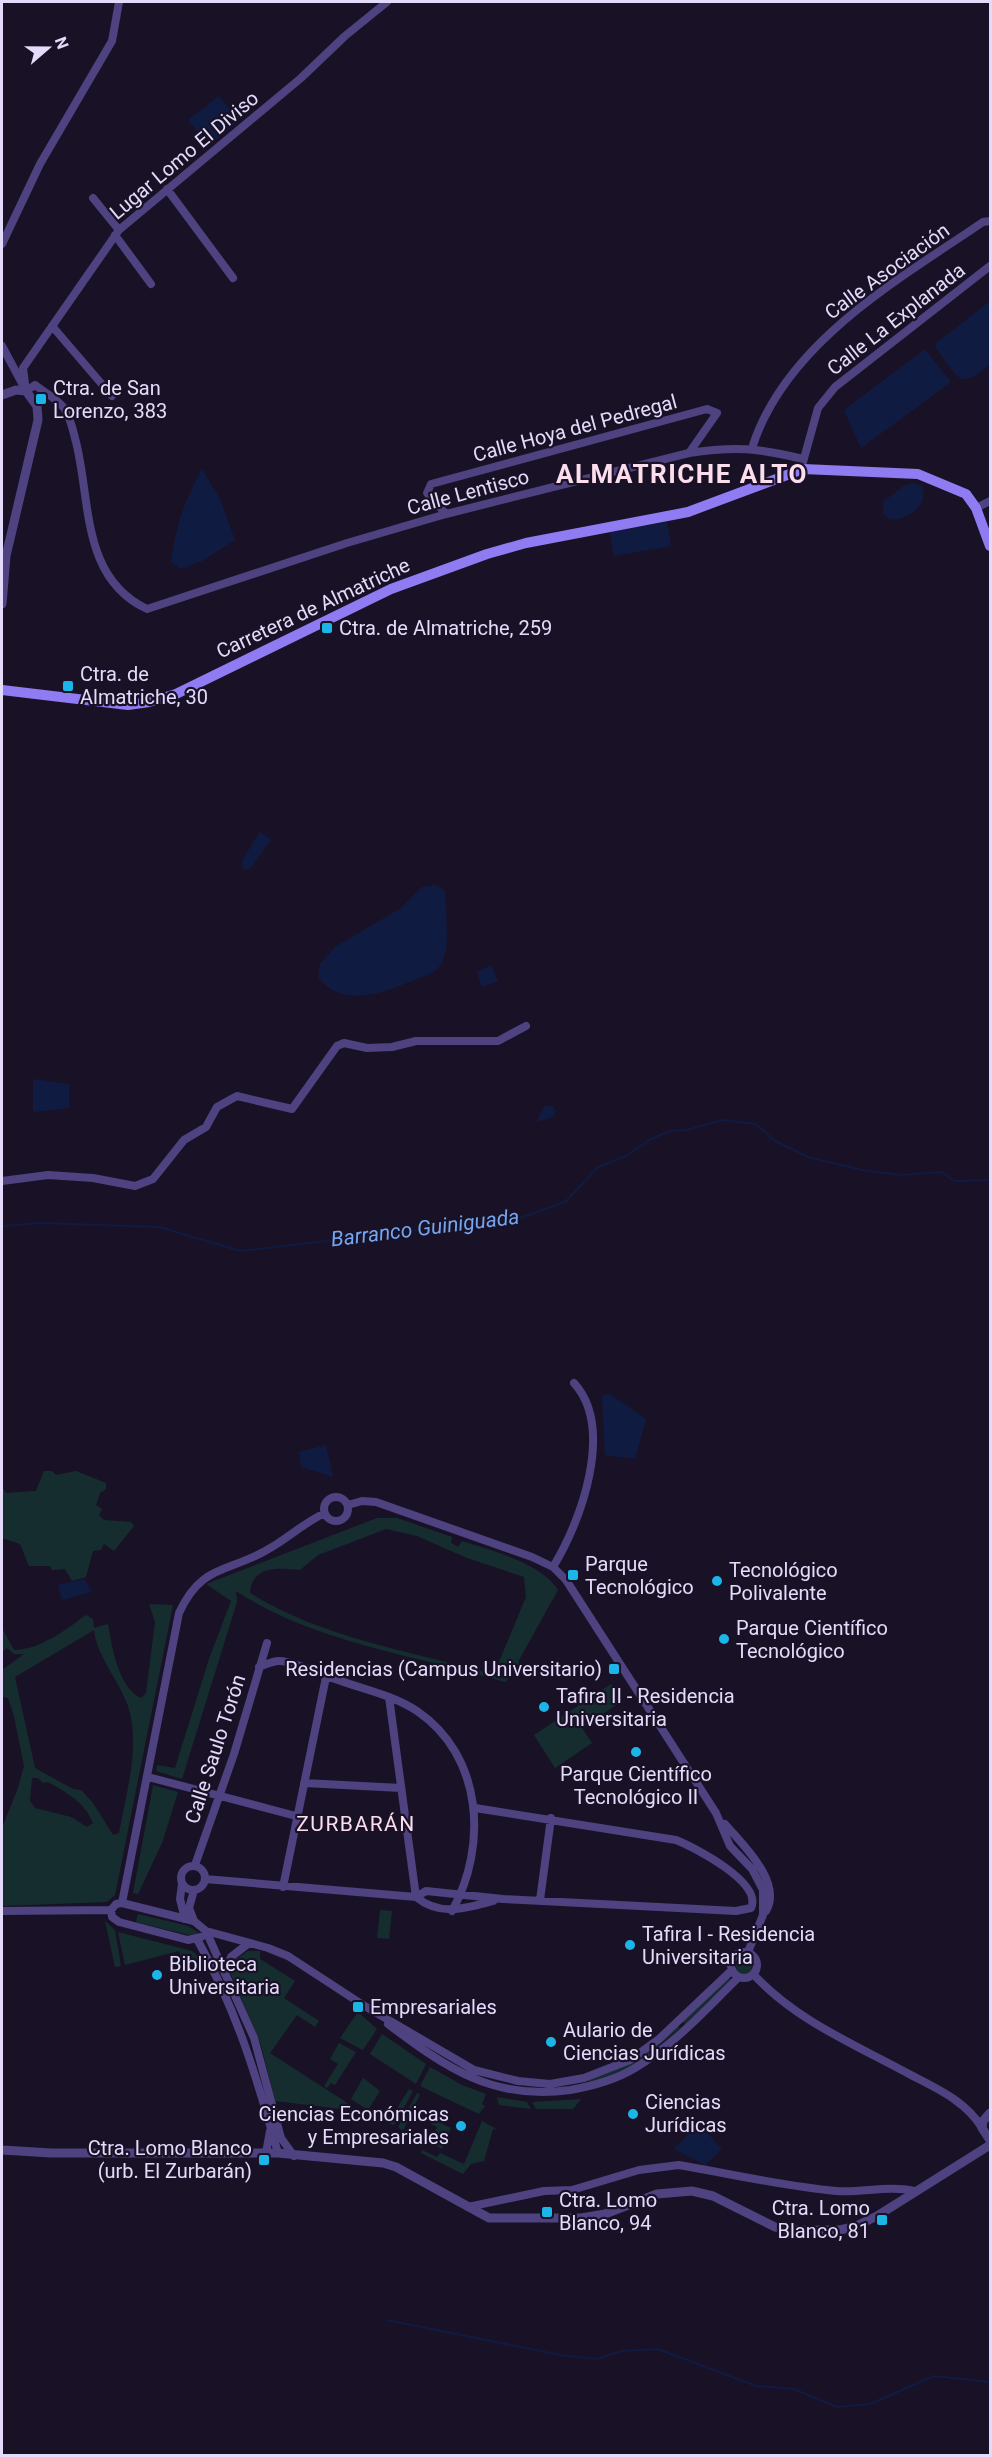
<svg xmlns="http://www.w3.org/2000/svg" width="992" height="2457" font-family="Roboto,sans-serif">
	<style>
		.green { fill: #162d30; fill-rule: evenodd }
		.water { fill: #101b42 }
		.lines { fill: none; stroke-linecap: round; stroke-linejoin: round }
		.stream { stroke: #101b42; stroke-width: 2 }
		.minor { stroke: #4e4281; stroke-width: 8 }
		.tertiary { stroke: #4e4281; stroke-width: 9 }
		.secondary { stroke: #907cf2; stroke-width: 10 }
		.poi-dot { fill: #1bb5e8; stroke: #191226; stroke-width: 2 }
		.labels { text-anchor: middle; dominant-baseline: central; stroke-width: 4.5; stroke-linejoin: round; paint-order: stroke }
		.street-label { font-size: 20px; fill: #e4dbfb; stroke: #191226 }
		.poi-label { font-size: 20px; fill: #e4dbfb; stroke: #191226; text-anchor: start }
		.water-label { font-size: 21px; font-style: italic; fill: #74a5f1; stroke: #191226 }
		.neighbourhood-label { font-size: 21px; letter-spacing: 1.5px; fill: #fcddec; stroke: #191226 }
		.district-label { font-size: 26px; font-weight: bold; letter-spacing: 1.5px; fill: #fcddec; stroke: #191226 }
	</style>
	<rect width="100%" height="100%" fill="#191226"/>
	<path class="green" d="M44,1471H52L56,1475L76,1471L106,1483V1489L100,1493L96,1505L102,1509L99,1515L104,1520L131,1522L134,1526L114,1551L104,1544L101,1550L93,1551L86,1577L72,1581L65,1569L52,1570L50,1566H29L20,1544L2,1538V1487L6,1493L36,1491Z
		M377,1518H397L452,1537L451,1543L458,1547L462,1541C490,1550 542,1563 558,1590L519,1660V1667L505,1682C415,1655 315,1643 236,1591L237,1602L182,1779L156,1771L157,1765L175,1768L209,1659L231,1601L206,1584ZM386,1529L417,1536L467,1558L524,1577L526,1597L496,1669L485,1672C405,1650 321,1637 250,1593C252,1565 278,1568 300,1570L318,1555Z
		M149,1604L173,1605L115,1895L107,1902L2,1906V1828L18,1788L24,1766L14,1716L8,1698L2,1697V1670L24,1654H14L7,1648L2,1652V1628L14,1650C39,1650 66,1630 86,1615L93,1619L94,1628L108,1624C112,1646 118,1688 141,1698L146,1693L155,1622ZM94,1630C97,1657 119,1680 128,1706C141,1745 126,1794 119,1833L113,1835L93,1803L81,1790L73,1789L35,1768L15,1677ZM32,1778H38L43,1783L48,1782C67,1793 85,1802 93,1823L87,1827L71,1817L35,1808L30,1801Z
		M611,1684L622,1701L582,1728L592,1743L555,1768L534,1735Z
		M153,1785L178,1792L162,1843L138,1894L133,1893Z
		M380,1910L392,1911L389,1939L377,1938Z
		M138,1914L188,1926L199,1933L189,1935L136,1922Z
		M105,1921L115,1930L121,1966L115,1967Z
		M118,1932L192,1951L199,1957L206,1970L198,1972L195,1961L183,1964L179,1951L125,1965Z
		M248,1951H260V1959L295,1981L284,1998L319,2021L315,2027L297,2015L270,2053L352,2106L350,2110L275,2101L261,2045L230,1972L235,1960Z
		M736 1966a8 8 0 1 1 16 0a8 8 0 1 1-16 0Z
		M727,1979H731V1981L685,2024L682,2021Z
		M358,2012L377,2029L363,2050L340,2038Z
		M677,2025L680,2028L638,2063L590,2084L589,2080L630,2062Z
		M382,2034L426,2064L416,2084L370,2054Z
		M339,2043L356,2052L335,2085L331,2083L327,2088L324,2086L338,2064L330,2059Z
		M430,2067L462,2085L486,2094L482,2104L485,2106L479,2114L420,2086Z
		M363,2078L380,2091L368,2110L351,2099Z
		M409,2089L413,2091L394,2125L388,2123Z
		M417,2093L420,2094L403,2131L398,2127Z
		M497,2097L527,2102L531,2109L499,2105Z
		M581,2099L573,2109H536L532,2102Z
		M433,2119L451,2128L442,2149L430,2142L437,2127L431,2124Z
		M482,2121L498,2130L493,2129L484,2161L471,2164L463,2174L421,2153L422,2150L437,2157L440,2153L464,2164Z"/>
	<path class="water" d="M219,96L239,121L209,146L188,120Z
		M990,301V364C958,392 960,378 936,349L935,344Z
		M925,349L951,382L861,448L844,410Z
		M202,469L220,499L235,540L202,561L180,569L171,562C176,525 184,502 202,469Z
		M915,483L922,486C929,507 908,519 890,520L883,513L884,501L905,485Z
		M667,522L671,546L614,556L610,532Z
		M260,832L271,840L251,868L243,870L242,860Z
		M436,885L445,891C445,909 451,949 441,964C436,973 423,977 414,980C384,993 341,1009 318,977L320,964L335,947L401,908L422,887Z
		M491,965L498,981L482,987L477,972Z
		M33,1079L69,1084V1108L33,1112Z
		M545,1106H553L556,1112L553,1117L536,1122Z
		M610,1394L646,1419L635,1459L605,1455L602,1396Z
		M326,1445L333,1477L301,1467L299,1452Z
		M84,1579L92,1592L62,1600L58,1585Z
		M699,2124L722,2149L705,2165L674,2149Z"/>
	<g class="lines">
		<path class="stream" d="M2,1226L39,1223L159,1227L241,1251L520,1218L565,1202L598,1167L626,1156L651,1139L670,1131L687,1130L722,1120L756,1124L775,1141L808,1157L862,1170L902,1175L941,1172L955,1181L990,1180
			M387,2320L560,2355L597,2359L622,2351L658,2349L756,2386L794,2389L837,2407L870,2404L934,2376L990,2382"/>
		<path class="minor" d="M167,189L233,278
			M93,198L119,230
			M115,235L151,284
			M2,244L40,164L112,41L119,2
			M52,326L112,396
			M2,346L24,387
			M26,391L35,385C44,392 57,399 64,408C71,418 73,431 76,442C91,501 81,578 147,609L347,543L446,514L689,453C735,446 758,448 803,459
			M26,391L23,368L119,230L301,78L345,36L387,2
			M752,448C785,343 898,280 983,222L990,221
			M803,462L818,408L835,387L990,266
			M976,508L990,501
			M446,514L427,493L431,484L707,409L717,413L689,453
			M2,1181L48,1175L93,1178L135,1186L153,1179L184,1140L206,1127L217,1107L237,1096L292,1109L337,1046L344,1043L367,1048L392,1047L416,1041H498L526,1026
			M324 1509a12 12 0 1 1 24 0a12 12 0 1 1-24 0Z
			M348,1505L362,1501L376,1502L532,1557L553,1567L566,1580L716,1813L730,1846L752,1869L763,1890V1915L748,1952
			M553,1567C581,1522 615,1428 574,1383
			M259,1667C265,1665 274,1660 280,1661C297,1662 323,1676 341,1681C366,1690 395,1696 417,1711C483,1756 488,1846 452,1911
			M389,1697L416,1897C440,1917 466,1908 493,1901
			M148,1777L296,1816
			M304,1783L401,1788
			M725,1824C742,1844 783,1882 766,1911
			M195,1865L234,1754L267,1643
			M181 1878a12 12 0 1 1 24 0a12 12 0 1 1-24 0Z
			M205,1879L416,1897L426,1891L503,1899L736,1911L751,1908C763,1883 696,1848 676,1840L475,1808
			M182,1884L180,1899L185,1919
			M283,1887L326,1677
			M540,1900L551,1818
			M122,1903L179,1613C201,1565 226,1573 265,1551C286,1540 302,1524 323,1514
			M111,1910L112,1917L119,1922L188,1940L201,1937
			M2,1911L111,1910L116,1904L122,1903L194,1921L206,1931L268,1948L288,1956L363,2005L474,2070L518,2081L550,2084L584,2078L630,2060L659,2039L731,1971
			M194,1921L189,1908L194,1890
			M206,1931L254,2038L281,2138L294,2156
			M197,1939C237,2011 256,2075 278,2153
			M731 1965a13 13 0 1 1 26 0a13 13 0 1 1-26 0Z
			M225,1974L231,1957L249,1943
			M754,1975C797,2021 854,2044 909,2074C936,2088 966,2101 982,2128
			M388,2024C446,2068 494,2101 570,2090C593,2086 615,2080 635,2068C674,2045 706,2009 738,1978
			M266,2153L270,2131
			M468,2207L544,2191L572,2190L639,2170L679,2165C731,2174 783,2186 836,2191C862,2193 889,2185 914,2191"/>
		<path class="tertiary" d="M2,395L16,390L26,391L37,406L38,420L6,556L2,604
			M990,2113L983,2121L982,2128L990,2140
			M2,2150L51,2153H278L383,2163L396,2167L489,2218H581L605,2214L657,2194L692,2191L713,2196L775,2227L791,2230H839L854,2227L877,2216L990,2145"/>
		<path class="secondary" d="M2,690L128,705L149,702L176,694L391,589L487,554L526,543L688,512L803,469L918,474L966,494L976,508L990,546"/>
	</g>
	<g class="poi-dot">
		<rect x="35" y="393" width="12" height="12" rx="3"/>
		<rect x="321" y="622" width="12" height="12" rx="3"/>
		<rect x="62" y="680" width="12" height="12" rx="3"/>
		<rect x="567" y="1569" width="12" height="12" rx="3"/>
		<circle cx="717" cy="1581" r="6"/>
		<circle cx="724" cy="1639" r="6"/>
		<rect x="608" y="1663" width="12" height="12" rx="3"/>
		<circle cx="544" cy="1707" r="6"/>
		<circle cx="636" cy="1752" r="6"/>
		<circle cx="630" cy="1945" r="6"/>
		<circle cx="157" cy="1975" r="6"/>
		<rect x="352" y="2001" width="12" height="12" rx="3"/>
		<circle cx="551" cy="2042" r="6"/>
		<circle cx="633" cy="2114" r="6"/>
		<circle cx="461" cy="2126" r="6"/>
		<rect x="258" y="2154" width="12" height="12" rx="3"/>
		<rect x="541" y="2206" width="12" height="12" rx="3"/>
		<rect x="876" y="2214" width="12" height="12" rx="3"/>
	</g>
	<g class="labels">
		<g class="street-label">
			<text transform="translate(184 155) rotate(-40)">Lugar Lomo El Diviso</text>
			<text transform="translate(887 271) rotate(-36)">Calle Asociación</text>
			<text transform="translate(896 319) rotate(-38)">Calle La Explanada</text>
			<text transform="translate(575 428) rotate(-15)">Calle Hoya del Pedregal</text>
			<text transform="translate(468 492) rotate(-15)">Calle Lentisco</text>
			<text transform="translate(313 608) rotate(-25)">Carretera de Almatriche</text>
			<text transform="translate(215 1749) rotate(-72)">Calle Saulo Torón</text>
		</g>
		<g class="poi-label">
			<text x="53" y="388">Ctra. de San<tspan x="53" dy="23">Lorenzo, 383</tspan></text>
			<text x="339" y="628">Ctra. de Almatriche, 259</text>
			<text x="80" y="674">Ctra. de<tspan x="80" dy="23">Almatriche, 30</tspan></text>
			<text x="585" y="1564">Parque<tspan x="585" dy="23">Tecnológico</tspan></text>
			<text x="729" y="1570">Tecnológico<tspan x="729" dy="23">Polivalente</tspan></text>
			<text x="736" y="1628">Parque Científico<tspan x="736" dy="23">Tecnológico</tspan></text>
			<text x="602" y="1669" text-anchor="end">Residencias (Campus Universitario)</text>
			<text x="556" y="1696">Tafira II - Residencia<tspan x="556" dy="23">Universitaria</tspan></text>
			<text x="636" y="1774" text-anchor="middle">Parque Científico<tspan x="636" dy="23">Tecnológico II</tspan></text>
			<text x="642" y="1934">Tafira I - Residencia<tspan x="642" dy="23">Universitaria</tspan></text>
			<text x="169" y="1964">Biblioteca<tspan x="169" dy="23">Universitaria</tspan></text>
			<text x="370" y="2007">Empresariales</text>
			<text x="563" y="2030">Aulario de<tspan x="563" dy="23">Ciencias Jurídicas</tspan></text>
			<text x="645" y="2102">Ciencias<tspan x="645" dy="23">Jurídicas</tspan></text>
			<text x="449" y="2114" text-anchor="end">Ciencias Económicas<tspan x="449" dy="23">y Empresariales</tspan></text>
			<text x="252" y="2148" text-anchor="end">Ctra. Lomo Blanco<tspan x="252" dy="23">(urb. El Zurbarán)</tspan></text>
			<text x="559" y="2200">Ctra. Lomo<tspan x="559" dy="23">Blanco, 94</tspan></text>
			<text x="870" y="2208" text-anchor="end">Ctra. Lomo<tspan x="870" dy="23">Blanco, 81</tspan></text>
		</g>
		<g class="water-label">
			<text transform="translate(425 1228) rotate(-7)">Barranco Guiniguada</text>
		</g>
		<g class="neighbourhood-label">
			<text x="356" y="1824">ZURBARÁN</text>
		</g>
		<g class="district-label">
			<text x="682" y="474">ALMATRICHE ALTO</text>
		</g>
	</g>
	<rect width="992" height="2457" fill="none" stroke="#e4dbfb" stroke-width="6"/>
	<g transform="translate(48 48) rotate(70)" stroke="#191226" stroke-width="4.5" paint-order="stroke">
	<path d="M0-4.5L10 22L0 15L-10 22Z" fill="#e4dbfb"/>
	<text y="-9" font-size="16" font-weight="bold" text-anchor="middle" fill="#e4dbfb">N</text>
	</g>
</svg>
